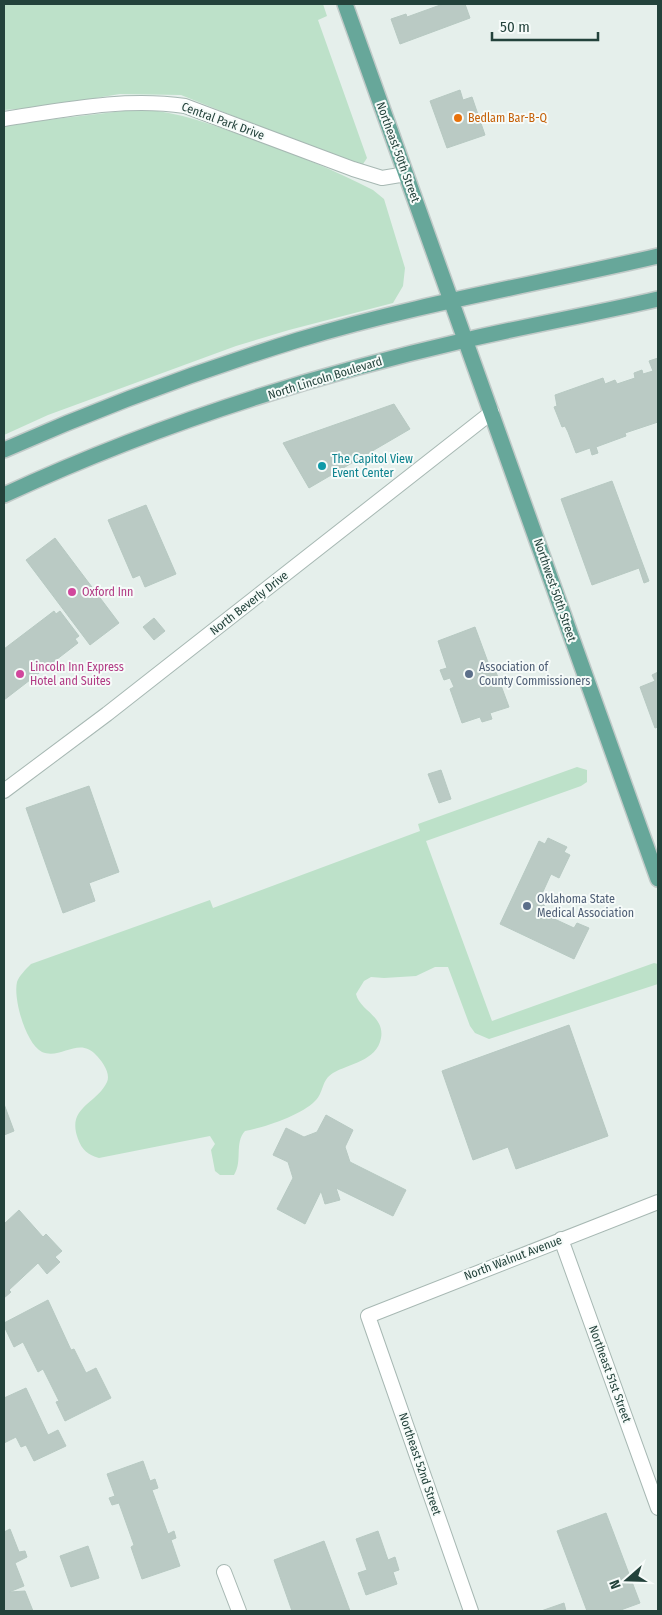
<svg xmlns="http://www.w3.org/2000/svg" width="662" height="1615" font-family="'Fira Sans Condensed',sans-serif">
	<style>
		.green { fill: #bde1c9 }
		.building { fill: #bacac4; stroke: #b7c9c2 }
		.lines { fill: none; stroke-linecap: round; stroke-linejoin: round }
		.minor-casing { stroke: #a7b8b3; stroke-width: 16 }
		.major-casing { stroke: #c1cac8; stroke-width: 18 }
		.minor { stroke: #fff; stroke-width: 14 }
		.major { stroke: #67a79a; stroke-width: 15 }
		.food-dot { fill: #e8710a; stroke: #f6fbf9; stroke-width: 2 }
		.culture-dot { fill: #0f9aa8; stroke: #f6fbf9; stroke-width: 2 }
		.hotel-dot { fill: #d1479c; stroke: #f6fbf9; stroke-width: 2 }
		.service-dot { fill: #5c6f8a; stroke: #f6fbf9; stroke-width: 2 }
		.labels { text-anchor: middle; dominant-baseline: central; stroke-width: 4; stroke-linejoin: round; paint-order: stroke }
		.food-label { font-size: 12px; fill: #c56008; stroke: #f6fbf9; text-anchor: start }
		.street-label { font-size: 12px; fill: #23423b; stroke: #f6fbf9 }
		.culture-label { font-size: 12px; fill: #0d838f; stroke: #f6fbf9; text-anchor: start }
		.hotel-label { font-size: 12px; fill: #b23c85; stroke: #f6fbf9; text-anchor: start }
		.service-label { font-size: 12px; fill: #4e5e75; stroke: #f6fbf9; text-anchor: start }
	</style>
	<rect width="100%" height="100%" fill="#e5efeb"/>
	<path class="green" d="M4,4H323L327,16L318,20L367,158L361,167L181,95L120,94L41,107L4,110Z
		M140,109C180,112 213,125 250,138C292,153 333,169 373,190L384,199L405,268L403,286L393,303L289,330L236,346L48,415L4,435V125Z
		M577,767L587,770V782L581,786L426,841L492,1021L654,963L658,964V984L489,1039L475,1033L470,1026L448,967H435L416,976L384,978L371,977L364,981L356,994C360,1011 385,1016 381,1038C377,1061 348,1064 333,1073C321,1080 324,1093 315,1101C302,1115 263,1128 245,1131C234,1143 243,1161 234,1175H220L215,1171L211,1150L215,1144L210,1136L99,1158C88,1155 82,1150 78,1139C66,1107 97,1104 107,1082C111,1073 102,1061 96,1055C79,1036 61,1060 42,1052C26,1044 13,999 17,982C19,976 26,969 31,964L210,900L213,908L420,831L418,824Z"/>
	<path class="building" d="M443,4H465L470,18L400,44L391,19L406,14L407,17Z
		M460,90L463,100L472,97L485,135L447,148L430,101Z
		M658,358V422L625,433L626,436L596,447L598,453L592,455L590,448L576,453L568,432L565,426L562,427L554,407L557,406L555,395L603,378L605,384L615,380L617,384L635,378L634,373L642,370L643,374L653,371L649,361Z
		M394,404L410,429L309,488L283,443Z
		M612,481L649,581L644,583L639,568L592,585L561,499Z
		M146,505L176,574L145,587L140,575L133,578L108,520Z
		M55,538L119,623L90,645L26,560Z
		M54,611L56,614L60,611L79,636L75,639L78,643L4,700V649Z
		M154,618L165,631L154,640L143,627Z
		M475,627L489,665L493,664L509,707L490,713L492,719L482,722L480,717L462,723L450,689L454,687L450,678L444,680L440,670L447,668L438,641Z
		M658,672V727L655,728L640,687L655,681L652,675Z
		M441,770L451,799L439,803L428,774Z
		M89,786L119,872L89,883L95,901L63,913L26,808Z
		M548,838L567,847L564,852L570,855L559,878L551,874L541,896L548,916L574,928L577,923L589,928L574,959L500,924L539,841L545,844Z
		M569,1025L608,1136L516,1169L508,1147L473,1160L442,1071Z
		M4,1104L14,1131L4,1135Z
		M326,1115L353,1130L345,1147L350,1162L406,1190L393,1216L336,1188L340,1200L325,1204L321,1191L305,1224L277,1209L293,1178L288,1162L273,1155L286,1128L304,1137L317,1132Z
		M19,1210L43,1237L46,1234L62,1251L55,1257L60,1262L47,1274L38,1263L9,1290L11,1292L4,1298V1224Z
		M48,1300L71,1350L74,1349L86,1373L96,1368L111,1398L65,1421L56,1402L59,1401L43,1369L38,1372L23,1342L14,1347L4,1326V1323Z
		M26,1388L48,1435L58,1430L66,1446L34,1461L26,1445L21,1447L16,1437L4,1443V1398Z
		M143,1461L150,1481L155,1479L158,1488L152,1490L168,1534L174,1531L176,1538L171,1540L180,1566L142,1579L131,1547L134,1545L119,1503L112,1505L109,1498L115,1496L107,1474Z
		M606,1513L640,1603L618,1611H587L557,1531Z
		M10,1529L19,1552L25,1551L27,1557L15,1563L24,1586L9,1592L25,1591L33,1611H4V1532Z
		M378,1531L388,1560L395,1557L399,1570L393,1572L397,1584L366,1595L358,1573L367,1570L356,1539Z
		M324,1541L350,1611H292L274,1560Z
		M88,1546L99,1578L71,1587L60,1556Z
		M564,1603L566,1611H541Z"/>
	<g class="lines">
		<defs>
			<path id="minor" d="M4,119C64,110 124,97 185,106L353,169L382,178L406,174
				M4,791L107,714L492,412
				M561,1239L658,1508
				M224,1572L239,1611
				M471,1611L368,1316L658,1202"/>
			<path id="major" d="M345,4L658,879
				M4,450C99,408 198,371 298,340C416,304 538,284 658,256
				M4,495C148,428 310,376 466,340C530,325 594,314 658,299"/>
		</defs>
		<use href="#minor" class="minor-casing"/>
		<use href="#major" class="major-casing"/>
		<use href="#minor" class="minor"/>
		<use href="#major" class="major"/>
	</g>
	<circle class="food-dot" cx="458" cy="118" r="5"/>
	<circle class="culture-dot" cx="322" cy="466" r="5"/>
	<g class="hotel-dot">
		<circle cx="72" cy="592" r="5"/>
		<circle cx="20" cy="674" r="5"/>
	</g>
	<g class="service-dot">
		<circle cx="469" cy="674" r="5"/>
		<circle cx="527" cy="906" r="5"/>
	</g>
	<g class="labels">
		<g class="food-label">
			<text x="468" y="118">Bedlam Bar-B-Q</text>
		</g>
		<g class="street-label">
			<text transform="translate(223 121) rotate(20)">Central Park Drive</text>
			<text transform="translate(398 152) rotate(70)">Northeast 50th Street</text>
			<text transform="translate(325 378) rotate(-17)">North Lincoln Boulevard</text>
			<text transform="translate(555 590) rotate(71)">Northwest 50th Street</text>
			<text transform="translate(249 603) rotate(-38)">North Beverly Drive</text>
			<text transform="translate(513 1258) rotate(-21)">North Walnut Avenue</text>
			<text transform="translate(610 1374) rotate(70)">Northeast 51st Street</text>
			<text transform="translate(420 1464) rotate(71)">Northeast 52nd Street</text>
		</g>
		<g class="culture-label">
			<text x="332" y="459">The Capitol View<tspan x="332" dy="14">Event Center</tspan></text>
		</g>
		<g class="hotel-label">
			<text x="82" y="592">Oxford Inn</text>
			<text x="30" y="667">Lincoln Inn Express<tspan x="30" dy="14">Hotel and Suites</tspan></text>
		</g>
		<g class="service-label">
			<text x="479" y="667">Association of<tspan x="479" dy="14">County Commissioners</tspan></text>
			<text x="537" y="899">Oklahoma State<tspan x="537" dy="14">Medical Association</tspan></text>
		</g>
	</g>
	<rect width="662" height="1615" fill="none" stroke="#23423b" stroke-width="10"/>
	<g transform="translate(627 1580) rotate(250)" stroke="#f6fbf9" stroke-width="4" paint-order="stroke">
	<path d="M0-4L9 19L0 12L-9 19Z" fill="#23423b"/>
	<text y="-8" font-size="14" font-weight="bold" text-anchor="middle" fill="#23423b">N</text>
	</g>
	<path d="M492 32v8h106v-8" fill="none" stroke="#23423b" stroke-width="2.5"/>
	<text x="500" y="32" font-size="15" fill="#23423b" stroke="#f6fbf9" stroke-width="4" paint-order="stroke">50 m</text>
</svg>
